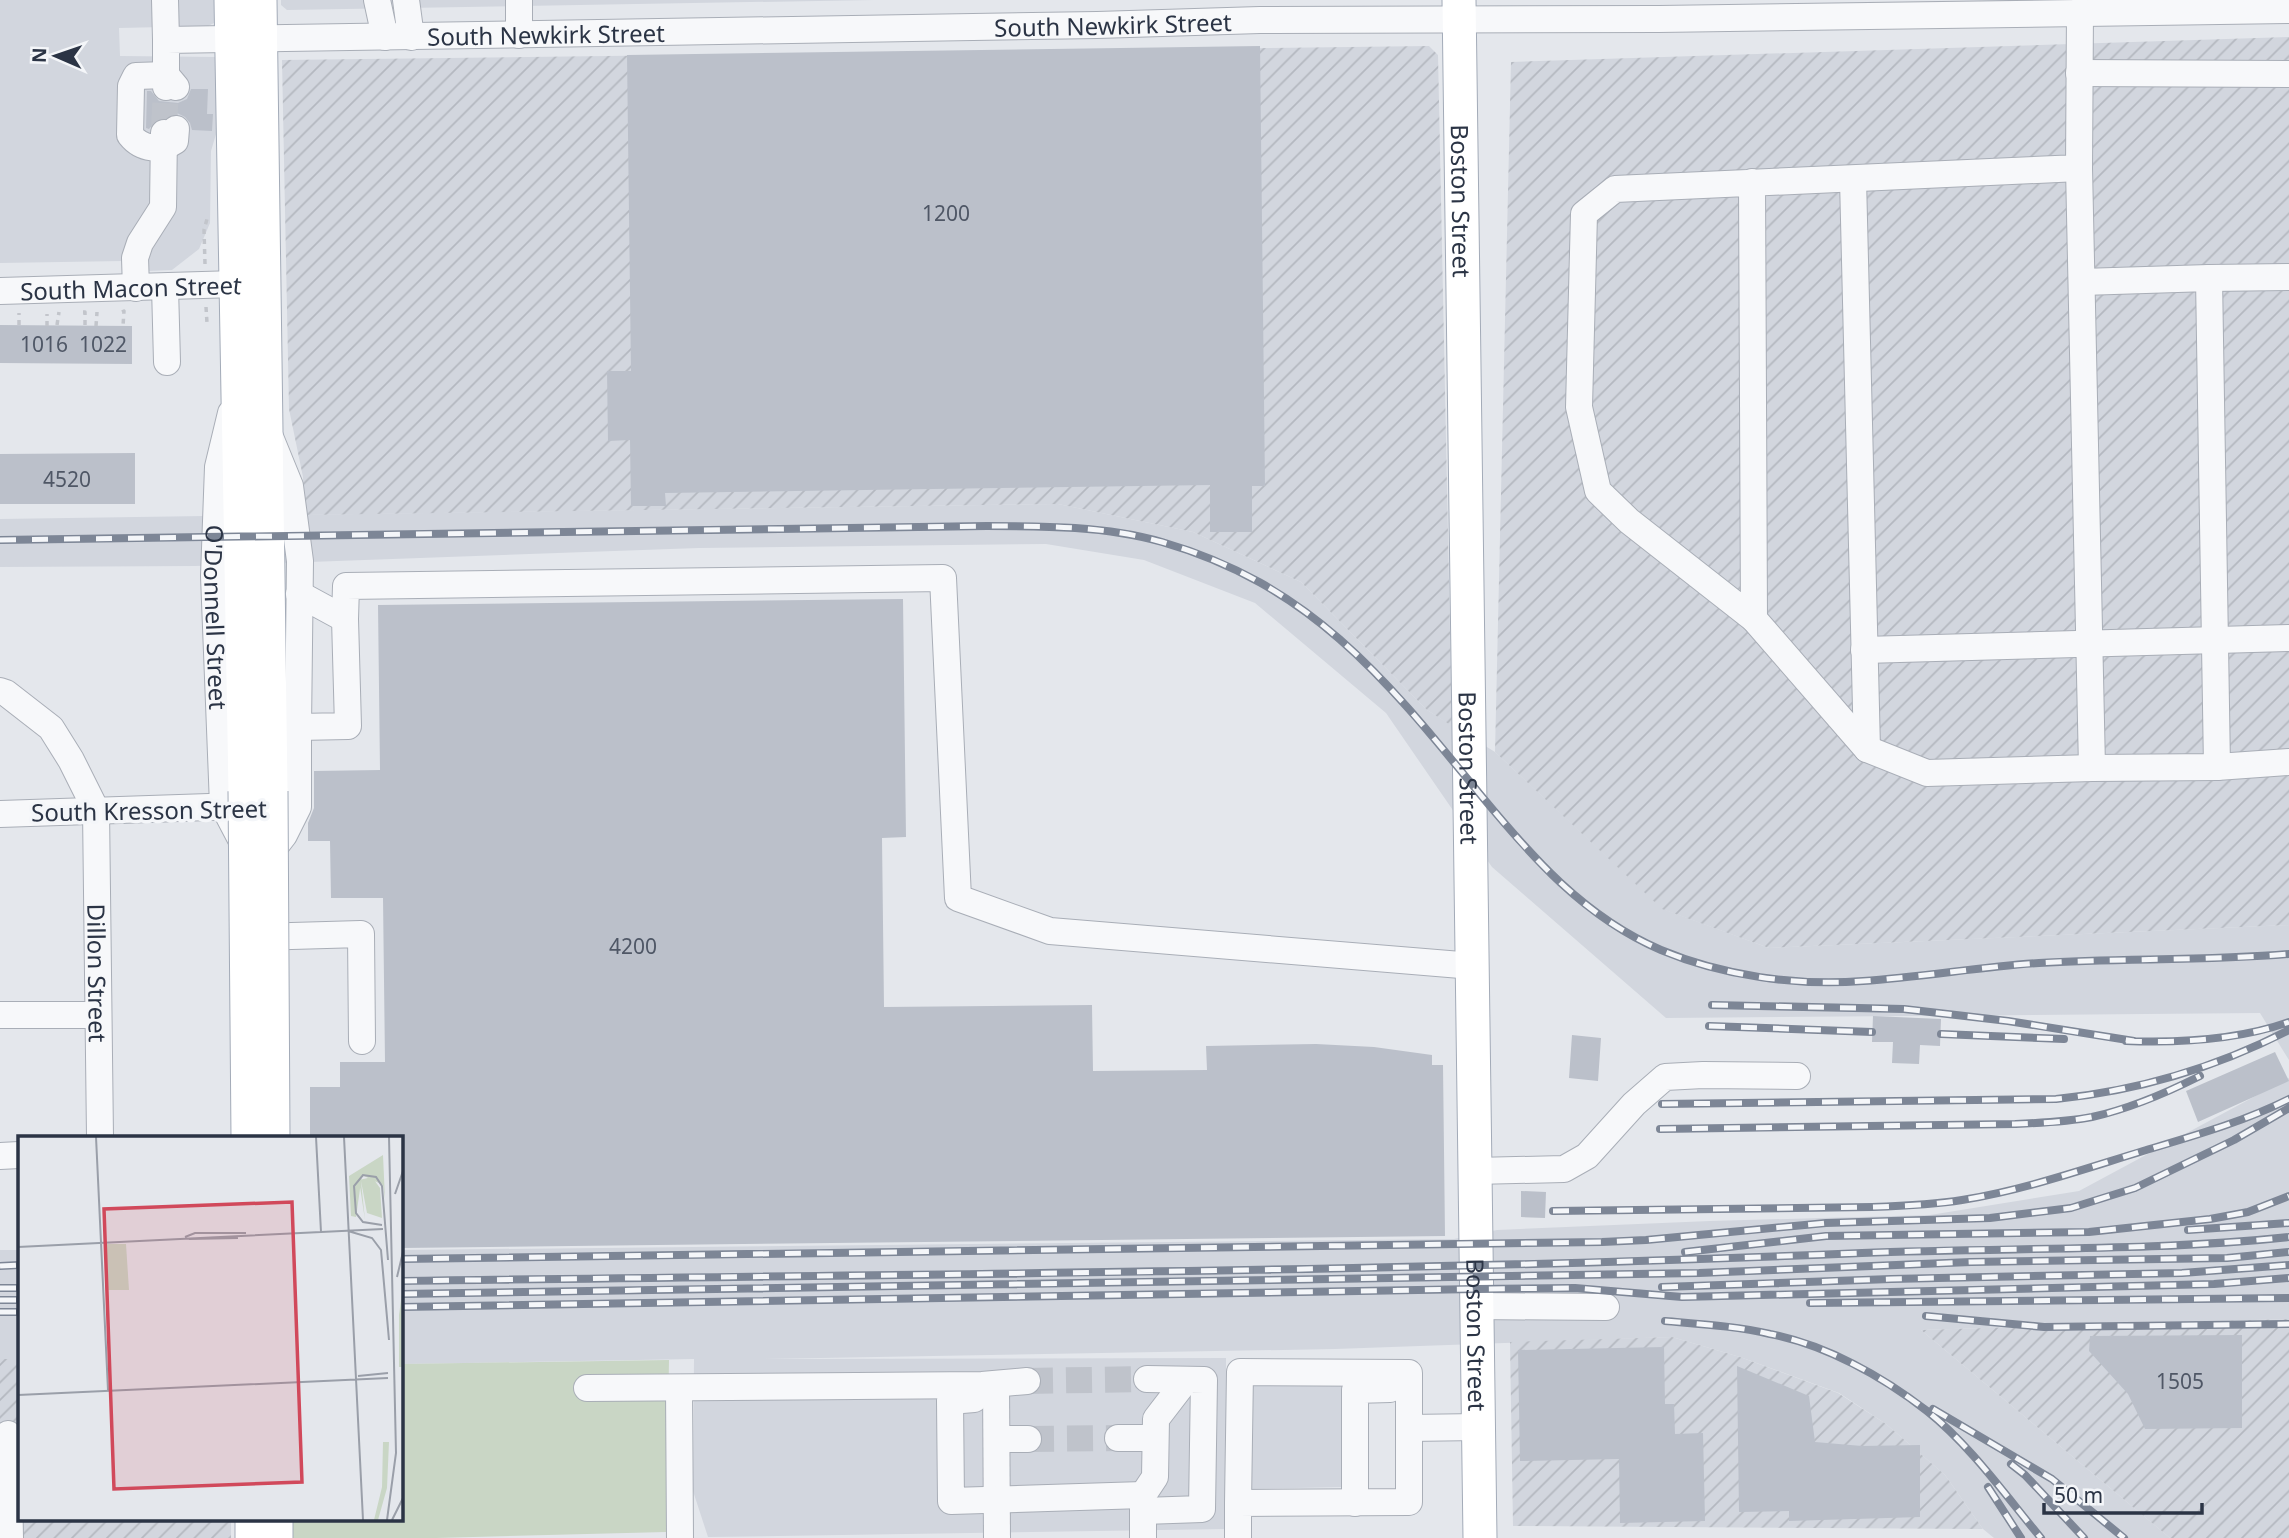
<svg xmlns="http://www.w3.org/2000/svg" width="2289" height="1538" font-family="'Noto Sans',sans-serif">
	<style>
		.built { fill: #d2d6de }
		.industrial { fill: url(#industrial-furrows) }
		.green { fill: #c9d6c5 }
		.building { fill: #bbc0ca }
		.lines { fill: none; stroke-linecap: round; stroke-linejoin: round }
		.minor-tunnel { stroke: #bfc3cb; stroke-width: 26; stroke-dasharray: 26 13; stroke-linecap: butt }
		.minor-casing { stroke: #a9aeb7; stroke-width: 28 }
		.major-casing { stroke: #a3abb8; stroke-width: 35 }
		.path { stroke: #c2c5cb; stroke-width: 3.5; stroke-dasharray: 5 5; stroke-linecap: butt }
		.minor { stroke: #f7f8fa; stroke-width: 26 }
		.major { stroke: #fff; stroke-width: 33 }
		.rail-casing { stroke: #7d8696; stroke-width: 8 }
		.rail { stroke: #f4f6f9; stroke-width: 5; stroke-dasharray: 16; stroke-linecap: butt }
		.major-bridge-casing { stroke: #a3abb8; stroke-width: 35; stroke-linecap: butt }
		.major-bridge { stroke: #fff; stroke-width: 33 }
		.labels { text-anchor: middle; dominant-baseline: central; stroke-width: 7; stroke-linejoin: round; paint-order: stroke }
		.number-label { font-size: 21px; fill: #4f5766 }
		.street-label { font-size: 24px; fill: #2b3445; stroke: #f4f6f9 }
		.inset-road { fill: none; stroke: #9a9fa9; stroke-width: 2 }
		.view { fill: #d1495b; fill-opacity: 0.15; stroke: #d1495b; stroke-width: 3.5 }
		.inset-edge { fill: none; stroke: #2b3445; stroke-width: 3.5 }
	</style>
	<defs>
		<pattern id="industrial-furrows" width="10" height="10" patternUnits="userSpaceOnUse" patternTransform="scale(1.75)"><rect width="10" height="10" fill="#d2d6de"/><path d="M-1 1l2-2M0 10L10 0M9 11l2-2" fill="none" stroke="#b4b8c0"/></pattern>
	</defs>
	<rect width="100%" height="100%" fill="#e4e7ec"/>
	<path class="built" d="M0,0H218L216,22L208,26L119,28L120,56L217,57L219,124L211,151L210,223L199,249L172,270L123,272V261L0,263Z
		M281,0H874L287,10L281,5Z
		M1058,504L1193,532L1301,582L1427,710L1495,752L1663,909L1769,948L2289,925V1060L2260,1013L1666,1018L1492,867L1386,713L1255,603L1144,560L1046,544L699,548L195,566L0,567V519Z
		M2289,1078V1319L1921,1330L2170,1538H1994L1983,1529L1945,1475L1886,1424L1839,1393L1740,1357L1672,1337L1335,1349L764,1359L1226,1358V1529L708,1537L693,1491L694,1359L401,1364V1250L1454,1239L1497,1230L1710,1221L1930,1215L2079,1191Z
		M0,1250H19V1359H0Z
		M1253,1378H1348L1345,1487L1251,1489Z"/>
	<path class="industrial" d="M2289,37V925L1769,948L1662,909L1495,752L1511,62Z
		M1429,46L1438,55L1452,726L1427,710L1301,582L1193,532L1058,504L304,515L303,477L289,409L282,60Z
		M2289,1319V1538H2170L1921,1330Z
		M1672,1337L1740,1357L1838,1393L1886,1424L1945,1475L1983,1529L1513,1526L1510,1342Z
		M0,1359H19V1519H231V1538H0Z"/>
	<path class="green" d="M669,1360L666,1532L436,1538H293V1519H401V1364Z"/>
	<path class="building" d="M1260,46L1265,486H1252V532H1210V485L665,493L666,506H631L630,440L608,441L607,371H631L627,55Z
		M191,89H208L207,114H213L212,131L192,130L190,123L185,117L177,113L157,119L149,129L146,128L147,91H151L159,101L178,103L187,99Z
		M0,325L132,326V364L0,363Z
		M135,453V504H0V454Z
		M903,599L906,837L882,838L884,1007L1092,1005L1093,1071L1207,1070L1206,1046L1316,1044L1374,1047L1432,1055V1065H1443L1445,1236L401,1248V1137H310V1087H340V1062H385L383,898H331L330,841H308V823L314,808V771L380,770L378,605Z
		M1873,1016L1941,1019L1940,1046L1920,1045L1919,1064L1892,1063L1893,1042H1872Z
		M1572,1035L1601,1038L1598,1081L1569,1078Z
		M2275,1052L2289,1081L2198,1122L2186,1091Z
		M1521,1191L1546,1192L1545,1218L1521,1217Z
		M2242,1335V1428L2145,1429L2128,1394L2089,1351L2090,1336Z
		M1664,1347L1665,1404H1674L1675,1434L1703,1433L1705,1521L1620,1523L1619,1459L1520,1461L1518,1350Z
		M1737,1366L1809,1396L1815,1442L1862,1446L1920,1445V1517L1789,1521V1511L1739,1512Z"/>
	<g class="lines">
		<path class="minor-tunnel" d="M164,129L166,87
			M1027,1381L1147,1379
			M1028,1439L1118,1438"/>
		<defs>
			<g id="minor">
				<path d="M165,0L166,40"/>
				<path d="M377,0L385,37"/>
				<path d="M406,0L411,37"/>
				<path d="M519,0V35"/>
				<path d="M2079,73L2289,74"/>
				<path id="s1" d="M166,87V40L1097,25L1260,20L1659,19L2289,10"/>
				<path d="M176,129L175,141C160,151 142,150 130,135L131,86L136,76L166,75L176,87"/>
				<path d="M2079,168L2092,768"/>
				<path d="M1853,179L1867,749"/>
				<path d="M1752,182L1754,619L1629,521L1598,491L1579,407L1584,214L1615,189L2079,168L2080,11"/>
				<path d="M2209,278L2289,277"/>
				<path d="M2082,282L2209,278L2217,767"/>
				<path d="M165,287L167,362"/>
				<path d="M136,288L135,258L140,243L163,207L164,133"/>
				<path id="s2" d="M0,291L236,284L254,286"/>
				<path id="s3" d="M231,413L218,467L214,576L223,805L245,847"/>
				<path d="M345,619L346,586L943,578L958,898L1050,931L1473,966"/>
				<path d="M1754,619L1867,749L1927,773L2092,768L2217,767L2289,762"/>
				<path d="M1864,650L2289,638"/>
				<path id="s4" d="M0,691L6,693L51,728L71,760L96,810L100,1137"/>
				<path d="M298,727L348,726L345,619L299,594"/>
				<path d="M0,814L239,806"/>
				<path d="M267,857L284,835L298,807V727L300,561L290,486L270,437"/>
				<path d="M257,937L361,934L362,1041"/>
				<path d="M0,1015H98"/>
				<path d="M0,1156L19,1155"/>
				<path d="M1475,1171L1564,1169L1587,1156L1634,1104L1665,1077L1703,1075L1797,1076"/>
				<path d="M1477,1306L1606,1307"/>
				<path d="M996,1384L997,1538"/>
				<path d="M587,1388L982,1385L1027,1381"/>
				<path d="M679,1388L680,1538"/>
				<path d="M978,1393L974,1399L950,1401L951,1501L1143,1495"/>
				<path d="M1409,1428L1478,1427"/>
				<path d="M8,1434L10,1538"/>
				<path d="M1118,1438H1155"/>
				<path d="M997,1439H1028"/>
				<path d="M1238,1503L1240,1372L1409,1373V1502L1238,1503V1538"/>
				<path d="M1355,1503V1390L1390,1389"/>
				<path d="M1143,1511L1202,1509L1204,1380L1147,1379"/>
				<path d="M1143,1538V1495L1155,1477L1156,1419L1186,1380"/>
			</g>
			<g id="major">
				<path d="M231,0L245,791"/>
				<path d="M260,0L271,791"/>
				<path id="s5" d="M1459,0L1480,1538"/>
				<path d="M252,1519V1538"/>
				<path d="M276,1519V1538"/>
			</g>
		</defs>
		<use href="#minor" class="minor-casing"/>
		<use href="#major" class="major-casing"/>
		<path class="path" d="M205,264L204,230L207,219
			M206,307L207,323L209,326
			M83,312H85V326
			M122,312L124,311L123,326
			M19,325V313
			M57,325L59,312
			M47,326V314
			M96,326L97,312"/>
		<use href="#minor" class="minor"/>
		<use href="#major" class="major"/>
		<defs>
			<path id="rail" d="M0,540L987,526C1045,526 1106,526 1162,542C1311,585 1386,679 1479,793C1531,856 1584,917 1661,950C1723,976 1796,986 1863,981C1922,977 1980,967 2039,963C2122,958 2206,961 2289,954
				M1712,1005L1904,1009L2008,1021L2134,1041
				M1709,1026L1872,1032
				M1941,1034L2064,1039
				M2126,1041C2180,1043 2238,1040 2289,1022
				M1662,1104L2056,1099C2137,1091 2217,1067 2289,1030
				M1660,1129L2015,1124C2040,1123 2066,1122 2092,1117C2129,1109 2166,1093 2200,1076
				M1553,1211L1872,1207C1902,1206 1932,1205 1962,1200C2024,1190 2084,1169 2143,1151C2193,1136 2243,1122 2289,1099
				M2188,1230L2289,1223
				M1685,1252L1826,1236L2089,1232L2210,1219L2248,1212L2289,1196
				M401,1259L1602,1242L1646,1240L1826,1223L1990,1218L2071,1208L2135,1188L2234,1140L2289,1108
				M0,1266L19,1265
				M401,1281C888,1274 1376,1273 1862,1253C2004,1247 2148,1252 2289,1237
				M1662,1287L1891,1279L2182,1273L2289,1265
				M0,1288H19
				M401,1294L1699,1273L1971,1262L2227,1258L2289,1252
				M0,1300H19
				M1810,1303L2289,1298
				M401,1307L1477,1289L1575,1288L1682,1297L2214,1284L2289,1278
				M0,1312H19
				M1926,1316L2044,1327L2289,1324
				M1665,1321C1699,1324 1736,1326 1770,1334C1826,1345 1882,1376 1927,1411C1970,1445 2006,1496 2041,1538
				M1933,1409L2052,1479L2124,1538
				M2011,1464L2025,1475L2084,1538
				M1988,1487L2021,1538"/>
		</defs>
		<use href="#rail" class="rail-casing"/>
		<use href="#rail" class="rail"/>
		<defs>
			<path id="major-bridge" d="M245,791L248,1137
				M271,791L273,1137"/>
		</defs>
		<use href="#major-bridge" class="major-bridge-casing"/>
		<use href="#major-bridge" class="major-bridge"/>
	</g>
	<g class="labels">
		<g class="number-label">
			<text x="946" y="213">1200</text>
			<text x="44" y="344">1016</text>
			<text x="103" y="344">1022</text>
			<text x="67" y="479">4520</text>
			<text x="633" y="946">4200</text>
			<text x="2180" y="1381">1505</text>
		</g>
		<g class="street-label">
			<text stroke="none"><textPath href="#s1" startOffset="994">South Newkirk Street</textPath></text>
			<text stroke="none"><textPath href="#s1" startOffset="427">South Newkirk Street</textPath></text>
			<text stroke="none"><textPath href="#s5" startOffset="201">Boston Street</textPath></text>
			<text stroke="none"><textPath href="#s2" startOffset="131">South Macon Street</textPath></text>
			<text stroke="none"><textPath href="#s3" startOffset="206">O'Donnell Street</textPath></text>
			<text stroke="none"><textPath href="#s5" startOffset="768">Boston Street</textPath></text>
			<text transform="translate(149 810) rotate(-1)">South Kresson Street</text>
			<text stroke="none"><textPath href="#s4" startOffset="320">Dillon Street</textPath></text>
			<text stroke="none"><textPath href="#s5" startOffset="1335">Boston Street</textPath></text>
		</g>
	</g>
	<g transform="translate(18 1136)">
		<rect width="385" height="385" fill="#e4e7ec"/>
		<path d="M365,19L367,63L365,49L344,39L338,81L333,80L331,40ZM354,41L362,52L364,82L349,77L343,45L347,84L341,44ZM87,108H108L111,154H89ZM365,306H371L369,352L360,384H356L364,351Z" fill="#c9d6c5"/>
		<path d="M385,150V231H381V179Z" fill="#c9d6c5"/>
		<path class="inset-road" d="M78,1L90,254M298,1L303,96M326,1L345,384M377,58L385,35M364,89L345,86L338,77L336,50L345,39L358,41L364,50L370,124M330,95L354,102L363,114L371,204M167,101L177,97H228M171,103L220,102M0,111L365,93M379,141L385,116M340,240L370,237M0,259L370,242M369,384L378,317L371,1M374,384L385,362"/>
		<path class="view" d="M274,66L284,346L96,353L86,73Z"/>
		<rect width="385" height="385" class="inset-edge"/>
	</g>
	<g transform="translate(56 56) rotate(272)" stroke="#f4f6f9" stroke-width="5" paint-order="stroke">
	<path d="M0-5L12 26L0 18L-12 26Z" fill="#2b3445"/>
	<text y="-10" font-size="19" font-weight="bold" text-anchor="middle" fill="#2b3445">N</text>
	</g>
	<path d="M2044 1503v10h158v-10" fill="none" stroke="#2b3445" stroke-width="3.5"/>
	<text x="2054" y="1503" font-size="21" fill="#2b3445" stroke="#f4f6f9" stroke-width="5" paint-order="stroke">50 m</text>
</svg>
